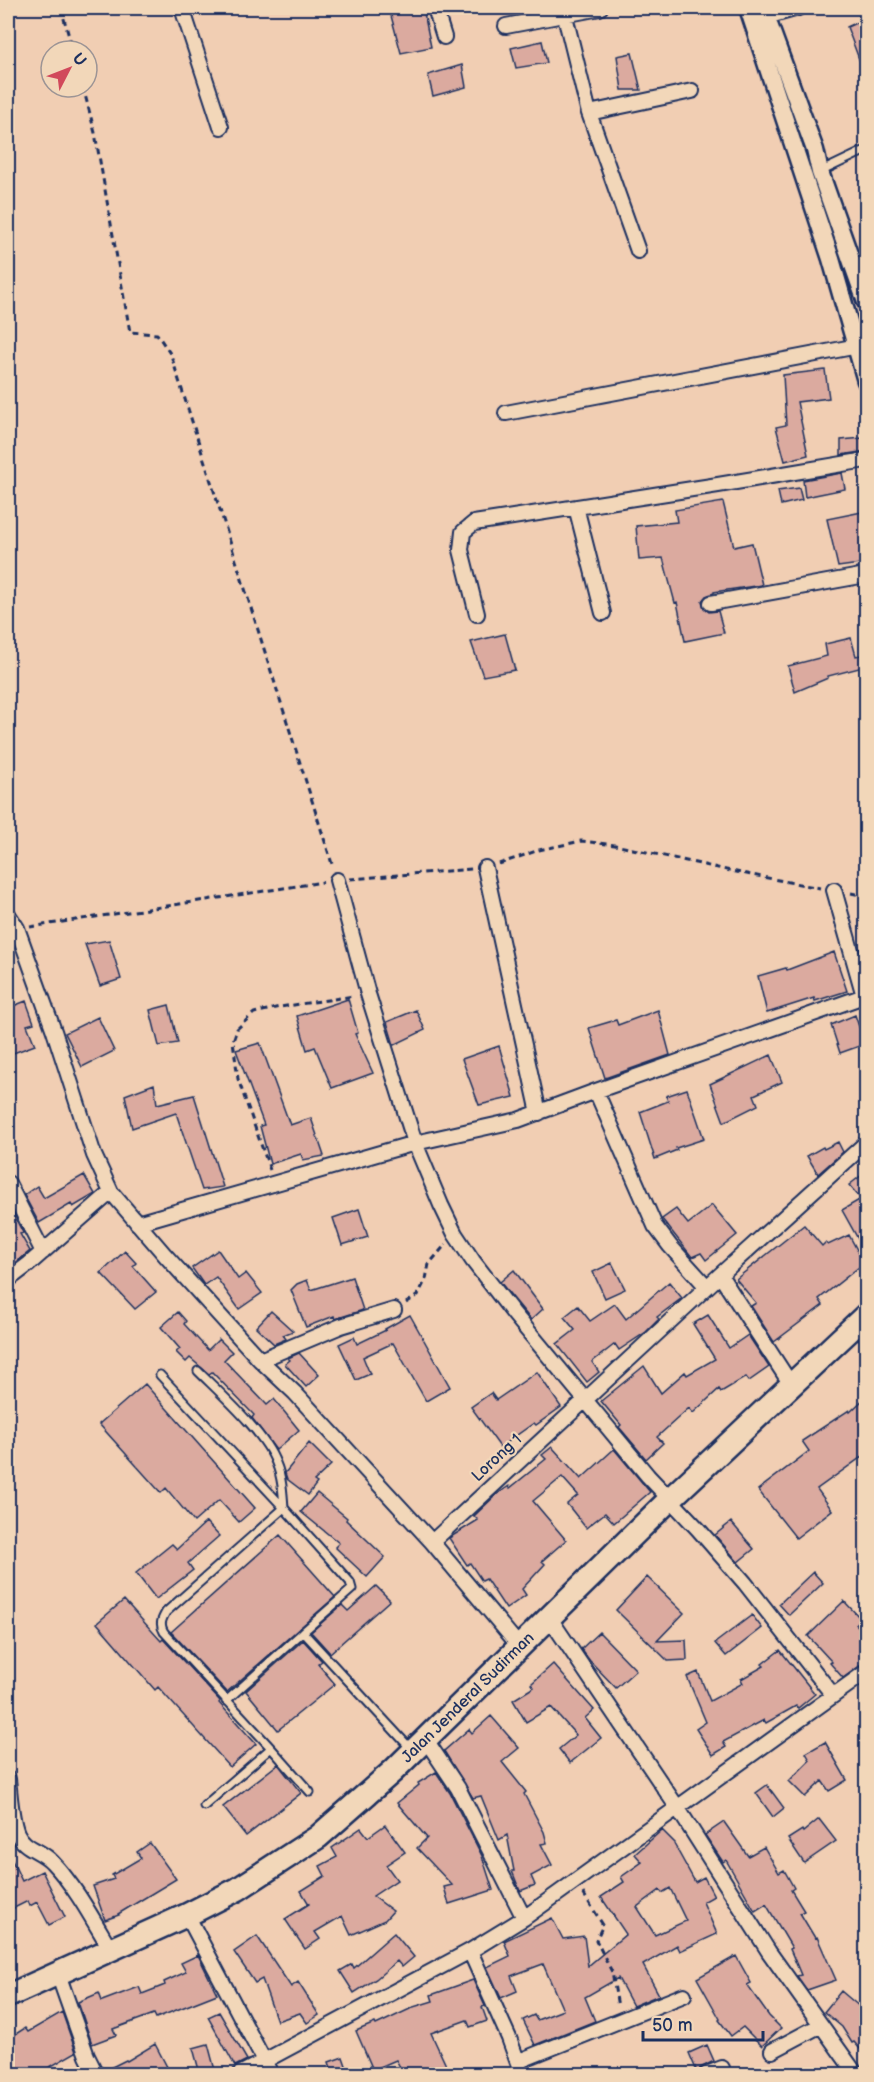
<svg xmlns="http://www.w3.org/2000/svg" width="874" height="2082" font-family="'Balsamiq Sans',sans-serif">
	<style>
		.building { fill: #dbaa9f; stroke: #1b2f5e; stroke-width: 1.5; fill-rule: evenodd }
		.lines { fill: none; stroke-linecap: round; stroke-linejoin: round }
		.service-casing { stroke: #1b2f5e; stroke-width: 11 }
		.minor-casing { stroke: #1b2f5e; stroke-width: 18 }
		.tertiary-casing { stroke: #1b2f5e; stroke-width: 21 }
		.trunk-casing { stroke: #1b2f5e; stroke-width: 27 }
		.path { stroke: #1b2f5e; stroke-width: 3; stroke-dasharray: 6 4.5; stroke-linecap: butt }
		.service { stroke: #f2d7b9; stroke-width: 7 }
		.minor { stroke: #f2d7b9; stroke-width: 14 }
		.tertiary { stroke: #f2d7b9; stroke-width: 16 }
		.trunk { stroke: #f2d7b9; stroke-width: 22 }
		.labels { text-anchor: middle; dominant-baseline: central; stroke-width: 4.5; stroke-linejoin: round; paint-order: stroke }
		.street-label { font-size: 16px; fill: #1b2f5e; stroke: #f2d7b9 }
	</style>
	<rect width="100%" height="100%" fill="#f1ceb3"/>
	<filter id="ink" filterUnits="userSpaceOnUse"><feTurbulence type="fractalNoise" baseFrequency=".0167" numOctaves="2"/><feDisplacementMap in="SourceGraphic" scale="12" xChannelSelector="R" yChannelSelector="G"/><feConvolveMatrix kernelMatrix="1 2 1 2 8 2 1 2 1" color-interpolation-filters="sRGB"/></filter>
	<g filter="url(#ink)">
		<path class="building" d="M406,8H423L431,47L401,53L390,12Z
			M867,18V75H865L847,27Z
			M542,41L547,63L516,68L511,48Z
			M632,53L641,90H622L617,56Z
			M462,65L466,87L433,96L428,75Z
			M825,370L829,398L797,402L808,455L785,461L776,427L786,425L783,375Z
			M863,438L866,451L841,455V440Z
			M842,473L845,489L805,497L803,480Z
			M799,488L802,500L781,505L778,491Z
			M723,502L734,547L752,543L762,585L714,592V593L706,596L702,601L704,608L709,612L718,611L724,633L685,641L677,602L675,603L663,558L639,560L636,526L677,522L675,510Z
			M867,511V563L838,567L827,519Z
			M505,634L515,670L483,676L471,642Z
			M851,638L856,656L867,654V666L828,676V678L795,692L788,666L827,656L825,644Z
			M109,940L121,979L100,986L85,944Z
			M834,952L847,991L815,1001L814,998L767,1013L758,976L786,968L787,970Z
			M348,999L358,1033L355,1034L373,1073L332,1088L315,1047L307,1050L297,1016Z
			M26,1001L34,1023L27,1025L35,1045L8,1055V1008Z
			M169,1005L178,1043L159,1046L150,1010Z
			M416,1010L425,1030L394,1045L387,1022Z
			M658,1010L670,1055L605,1078L589,1028L616,1020L618,1025Z
			M855,1015L865,1044L840,1053L831,1025Z
			M98,1017L114,1051L82,1067L65,1033Z
			M260,1043L290,1125L311,1118L324,1156L303,1160L301,1154L270,1164L260,1126L264,1125L236,1050Z
			M499,1046L514,1097L479,1105L462,1059Z
			M771,1055L782,1082L754,1095L758,1105L724,1122L710,1084Z
			M154,1084L157,1104L194,1095L223,1187L202,1190L176,1113L132,1128L125,1095Z
			M687,1089L704,1139L676,1148L677,1150L655,1159L640,1112L668,1101L666,1096Z
			M838,1142L843,1152L818,1174L807,1156L823,1147L824,1149Z
			M867,1171V1255L842,1210L861,1199L849,1185Z
			M84,1175L95,1194L73,1207L71,1204L39,1223L24,1195L37,1186L44,1198Z
			M8,1204L23,1233L20,1234L30,1251L8,1269Z
			M712,1205L737,1235L706,1260L701,1253L692,1257L662,1219L676,1209L688,1224Z
			M359,1209L368,1237L342,1245L333,1218Z
			M804,1225L822,1246L825,1243L828,1245L849,1235L864,1263L819,1299L823,1305L774,1342L751,1306L756,1303L736,1279Z
			M218,1250L238,1279L246,1273L262,1293L239,1309L216,1277L204,1285L192,1268Z
			M125,1251L136,1263L133,1266L156,1292L135,1309L101,1273Z
			M612,1263L625,1289L605,1298L593,1272Z
			M514,1270L543,1309L531,1320L500,1282Z
			M352,1277L363,1310L335,1319L334,1316L306,1327L291,1290L297,1284L307,1280L311,1290Z
			M669,1282L682,1298L657,1317L659,1319L646,1332L619,1350L615,1344L592,1362L599,1372L587,1382L557,1344L575,1330L564,1317L578,1306L590,1321L615,1304L626,1319Z
			M271,1311L293,1331L283,1335L286,1339L274,1344L256,1327Z
			M178,1312L186,1321L184,1324L208,1350L219,1339L232,1352L224,1360L267,1405L274,1399L299,1430L276,1450L252,1418L254,1415L212,1372L209,1374L190,1358L186,1362L176,1352L180,1349L161,1327Z
			M410,1315L450,1387L426,1401L393,1343L363,1357L370,1374L356,1380L339,1344L354,1337L357,1344L386,1330L385,1329Z
			M708,1315L729,1348L748,1335L769,1367L749,1381L746,1377L721,1392L719,1389L693,1413L689,1408L657,1437L663,1443L646,1459L619,1427L621,1425L601,1401L644,1366L661,1393L685,1372L687,1375L715,1359L693,1324Z
			M299,1353L319,1375L306,1387L285,1364L290,1360L288,1358Z
			M537,1372L561,1407L536,1425L534,1423L500,1447L471,1407L491,1393L496,1400Z
			M145,1384L255,1508L239,1522L219,1500L194,1522L166,1488L161,1493L99,1424Z
			M867,1396V1453L817,1489L832,1510L796,1538L758,1490L809,1451L802,1441L849,1410L850,1412Z
			M309,1443L331,1465L314,1481L317,1483L308,1495L287,1479L285,1473Z
			M552,1447L581,1479L614,1449L650,1492L614,1523L605,1513L586,1528L567,1504L578,1495L562,1477L533,1501L566,1540L542,1561L545,1564L522,1589L526,1595L506,1609L486,1579L482,1581L470,1563L467,1565L449,1538L478,1520L474,1516L496,1495L509,1486L510,1488L546,1459L542,1455Z
			M317,1493L347,1518L346,1520L385,1557L367,1577L335,1547L339,1543L301,1512Z
			M206,1522L219,1536L188,1563L193,1570L156,1599L136,1573L172,1544L177,1549Z
			M731,1522L754,1549L738,1562L715,1535Z
			M280,1535L335,1597L227,1692L171,1632Z
			M813,1572L823,1583L789,1615L779,1604Z
			M647,1577L684,1613L657,1641L686,1640L687,1660L668,1661L616,1610Z
			M376,1586L390,1600L330,1653L311,1632L342,1605L348,1611Z
			M124,1600L161,1641L163,1639L220,1701L219,1703L256,1744L230,1767L158,1687L155,1690L97,1623Z
			M844,1601L861,1619L856,1624L867,1636V1663L861,1665L843,1678L830,1663L832,1662L808,1636Z
			M752,1615L762,1628L726,1656L715,1643Z
			M599,1632L636,1670L616,1688L590,1661L581,1649Z
			M303,1640L322,1661L318,1664L335,1684L278,1730L246,1691Z
			M780,1650L815,1694L798,1708L796,1706L766,1723L764,1720L723,1742L726,1747L713,1755L696,1729L706,1722L687,1677L698,1672L710,1701L743,1683L741,1679L764,1666L762,1664Z
			M553,1664L594,1710L585,1718L601,1738L570,1763L559,1749L576,1735L551,1707L526,1722L513,1700L534,1687L531,1684Z
			M491,1716L519,1748L502,1762L526,1792L524,1794L544,1832L547,1843L541,1844L552,1865L531,1876L535,1885L520,1891L512,1871H514L507,1835L499,1840L481,1796L473,1798L444,1751L469,1729L472,1733Z
			M825,1742L847,1780L829,1791L822,1781L805,1797L789,1781L810,1760L806,1753Z
			M278,1764L301,1793L246,1836L223,1807Z
			M436,1772L450,1793L482,1856L493,1890L449,1904L444,1887L452,1885L417,1848L427,1838L397,1803L419,1785L418,1783Z
			M767,1785L784,1808L773,1817L756,1793Z
			M819,1819L836,1841L804,1863L788,1839L802,1830L803,1832Z
			M724,1822L748,1856L764,1847L779,1873L784,1870L794,1888L791,1890L804,1911L800,1913L815,1938L817,1937L836,1980L807,1990L797,1976L801,1975L790,1949L792,1948L766,1904L755,1911L726,1860L723,1862L705,1835Z
			M385,1825L405,1852L386,1865L397,1880L373,1896L393,1911L385,1920L351,1935L342,1916L315,1932L320,1939L305,1949L285,1919L309,1904L301,1891L325,1876L320,1866L337,1857L332,1848L361,1828L368,1837Z
			M662,1830L675,1843L674,1844L695,1882L704,1877L714,1896L703,1902L717,1934L680,1951L677,1945L643,1965L659,1995L633,2006L618,1978L585,1997L595,2021L535,2045L523,2020L534,2015L537,2020L563,2010L543,1964L511,1976L517,1991L501,1998L487,1967L510,1956L504,1941L552,1918L563,1939L584,1936L588,1966L626,1934L601,1897L624,1882L621,1877L642,1862L635,1854ZM670,1888L686,1921L655,1935L637,1907L660,1890L662,1893Z
			M150,1843L176,1879L118,1914L119,1915L105,1920L93,1886L114,1879L112,1875L141,1858L137,1852Z
			M8,1852L22,1881L42,1871L65,1917L49,1925L37,1902L30,1906L28,1901L8,1911Z
			M394,1933L414,1957L402,1967L397,1961L376,1979L354,1993L340,1971L352,1964L354,1968Z
			M257,1936L291,1987L298,1982L319,2015L307,2023L300,2013L277,2021L262,1979L255,1983L234,1952Z
			M198,1955L217,1994L156,2018L154,2014L113,2029L116,2035L92,2044L78,2002L99,1993L102,2001L139,1987L142,1994L165,1985L164,1982L186,1972L181,1963Z
			M736,1956L751,1983L747,1985L769,2016L781,2028L762,2046L743,2027L731,2036L719,2020L720,2019L697,1978Z
			M473,1980L485,2006L482,2007L487,2021L470,2027L467,2020L431,2033L450,2074H404L396,2060L373,2070L356,2031L375,2023L376,2025L410,2009V2008L433,2001L431,1995Z
			M841,1991L867,2013V2057L854,2042L852,2043L842,2027L824,2012Z
			M62,2012L76,2052L48,2068L51,2074H14L8,2065V2039L25,2028L28,2032Z
			M219,2012L247,2060L235,2066L208,2017Z
			M155,2044L167,2067L152,2074H105L104,2071L126,2060L127,2061Z
			M208,2044L216,2074H200L193,2048Z
			M707,2045L714,2061L700,2068L698,2074L689,2053Z
			M343,2057L349,2074H333L329,2062Z"/>
		<g class="lines">
			<defs>
				<path id="service" d="M820,172L866,150
					M198,1371C221,1394 265,1433 276,1463C282,1477 283,1493 284,1508
					M160,1375L284,1508
					M226,1701L303,1632
					M271,1748L310,1792
					M204,1806L271,1748L164,1632C159,1624 162,1619 166,1612L284,1508L350,1582L352,1589L303,1632L411,1749"/>
				<path id="minor" d="M182,8L221,127
					M435,8L444,37
					M563,8L589,113L638,251
					M766,17L798,8
					M506,26L600,8
					M589,113L692,91
					M506,413L858,346
					M576,507L603,613
					M711,603L866,575
					M477,614L461,550L463,532L474,523L718,485L866,460
					M485,868L539,1113
					M8,914L17,928L54,1031L94,1155L111,1192L165,1255L260,1360L295,1393L432,1542L519,1646
					M596,1091L655,1226L670,1246L707,1287
					M8,1183L43,1252
					M137,1223L415,1143L368,994L337,880
					M720,1275L792,1386
					M8,1280L29,1264L111,1192
					M260,1360L341,1326L394,1310
					M432,1542L720,1275L866,1143
					M549,1617L677,1807L769,1952L856,2074
					M833,1695L745,1583L698,1529L648,1476L514,1314L473,1261L455,1234L441,1205L415,1143L518,1120L596,1091L864,996L834,890
					M426,1740L458,1788L524,1918
					M8,1779C10,1795 11,1819 17,1833C24,1849 41,1850 52,1862C76,1887 93,1920 111,1950
					M187,1915L271,2074
					M470,1951L509,2038L522,2074
					M58,1974L87,2056L96,2074
					M772,2051L821,2025
					M519,2061L684,1995
					M240,2074L470,1951L524,1918L866,1672
					M707,2074L722,2068"/>
				<path id="tertiary" d="M748,8L831,259L866,381
					M763,8L815,150L820,172L866,302"/>
				<g id="trunk">
					<path id="s1" d="M8,1996L187,1915L238,1889L318,1837L393,1771L670,1499L866,1315"/>
				</g>
			</defs>
			<use href="#service" class="service-casing"/>
			<use href="#minor" class="minor-casing"/>
			<use href="#tertiary" class="tertiary-casing"/>
			<use href="#trunk" class="trunk-casing"/>
			<path class="path" d="M61,8L73,51
				M83,87L95,133L130,332L157,334L171,355L333,867
				M499,864L539,850L581,841L615,845L731,871L820,888
				M350,879L472,869
				M851,893L866,896
				M30,927L323,882
				M270,1170L238,1079L233,1041L237,1029L254,1013L280,1007L354,996
				M406,1303L418,1295L426,1279L429,1264L446,1244
				M583,1893L603,1925L596,1940L612,1972L618,2007"/>
			<use href="#service" class="service"/>
			<use href="#minor" class="minor"/>
			<use href="#tertiary" class="tertiary"/>
			<use href="#trunk" class="trunk"/>
		</g>
	</g>
	<g class="labels">
		<g class="street-label">
			<text transform="translate(497 1458) rotate(-43)">Lorong 1</text>
			<text stroke="none"><textPath href="#s1" startOffset="554">Jalan Jenderal Sudirman</textPath></text>
		</g>
	</g>
	<rect width="874" height="2082" fill="none" stroke="#f2d7b9" stroke-width="30"/>
	<rect x="15" y="15" width="844" height="2052" fill="none" stroke="#1b2f5e" stroke-width="2" filter="url(#ink)"/>
	<g transform="translate(69 69) rotate(48)"><circle r="28" fill="#f2d7b9" stroke="#9c9495" stroke-width="1.5"/>
	<path d="M0-4.5L10 22L0 15L-10 22Z" fill="#d1495b"/>
	<text y="-9" font-size="16" font-weight="bold" text-anchor="middle" fill="#1b2f5e">U</text>
	</g>
	<path d="M643 2031v9h120v-9" fill="none" stroke="#1b2f5e" stroke-width="3"/>
	<text x="652" y="2031" font-size="18" fill="#1b2f5e" stroke="#f2d7b9" stroke-width="4.5" paint-order="stroke">50 m</text>
</svg>
